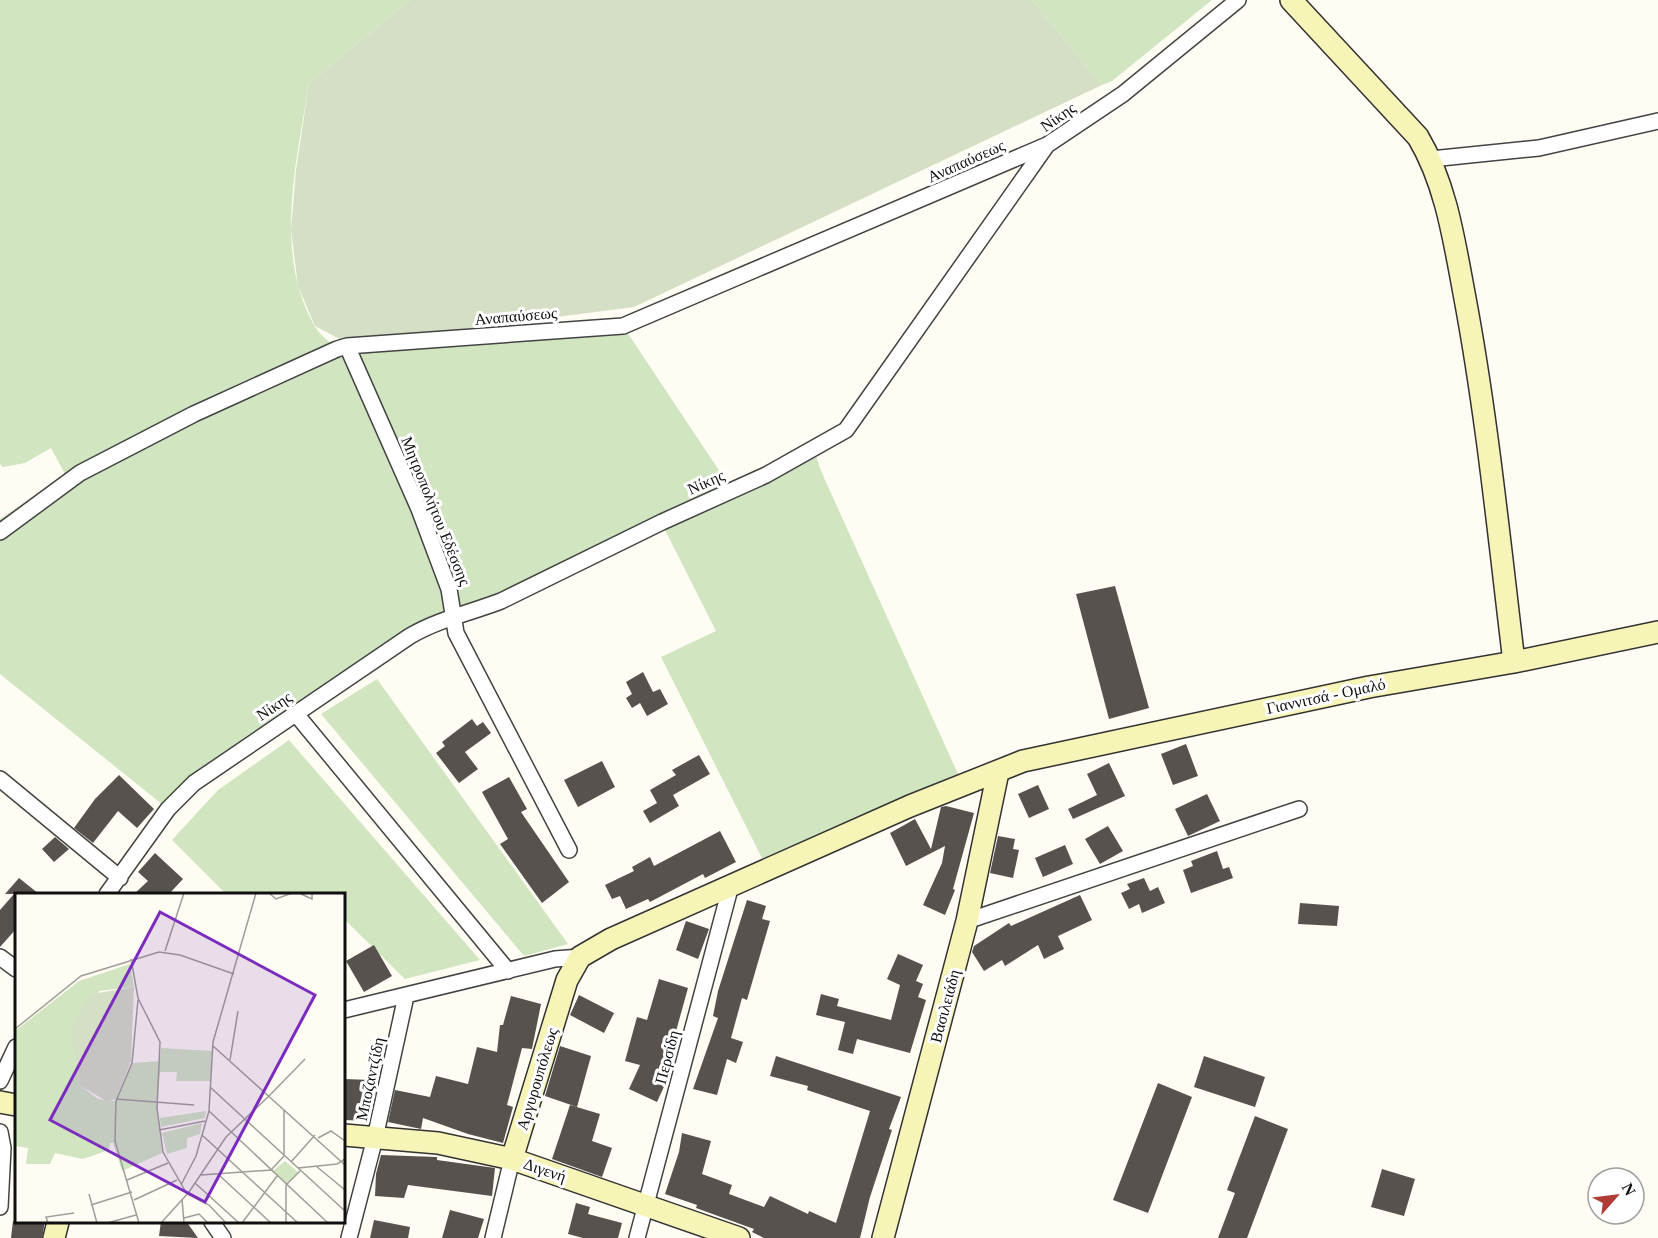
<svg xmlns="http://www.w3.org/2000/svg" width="1658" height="1238" font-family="Georgia,serif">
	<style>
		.green { fill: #d0e5c0 }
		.cemetery { fill: #d4dfc5 }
		.building { fill: #57524d }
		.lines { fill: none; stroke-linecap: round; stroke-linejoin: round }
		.street-casing { stroke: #434343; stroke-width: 18 }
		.secondary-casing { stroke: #323232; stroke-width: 24 }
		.street { stroke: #fff; stroke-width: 15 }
		.secondary { stroke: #f6f4b6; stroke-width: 21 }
		.labels { text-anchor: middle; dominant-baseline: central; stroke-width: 6; stroke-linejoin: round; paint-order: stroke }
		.street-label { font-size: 16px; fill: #101010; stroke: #fff }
		.inset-road { fill: none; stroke: #9f9e98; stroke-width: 1.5 }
		.view { fill: #7b2cbf; fill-opacity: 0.15; stroke: #7b2cbf; stroke-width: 3 }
		.inset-edge { fill: none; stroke: #101010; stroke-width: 3 }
	</style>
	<rect width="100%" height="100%" fill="#fefcf3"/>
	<path class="green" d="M0,0H410L309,83C297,160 273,252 314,325C319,334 329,341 336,349L623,326L732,490L814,450L821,471L963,785L767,868L661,657L716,631L661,522L554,574L438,620L168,809L0,674V519L65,474L51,448L25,463L3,467L0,464Z
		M1032,0H1212L1112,81L1102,85Z
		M377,679L568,944L524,956L321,714Z
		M289,740L480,960L405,979L344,919V894H226L172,840L218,790Z"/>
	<path class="cemetery" d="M410,0H1032L1102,85L634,307L349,344L315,326L298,286L291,230L296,170L309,83Z"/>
	<path class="building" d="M1115,586L1149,708L1109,719L1076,594Z
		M643,672L653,692L660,689L668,704L647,716L640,703L632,708L626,698L632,694L626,682Z
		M472,719L477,726L483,722L491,733L465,752L478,769L459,783L436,753L445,746L442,742Z
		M1186,744L1198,776L1173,785L1161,754Z
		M699,755L710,774L673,795L679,806L650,823L643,811L657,803L650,790L676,775L672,770Z
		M602,761L615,787L578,807L564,780Z
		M1109,763L1125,796L1073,819L1068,809L1097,795L1087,774Z
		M119,775L154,809L137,828L118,811L93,843L74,828L95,799Z
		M509,777L527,809L521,812L569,882L542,903L500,844L508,839L482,792Z
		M1038,785L1049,809L1029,818L1018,794Z
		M1207,794L1220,821L1188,836L1175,809Z
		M946,806L974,813L953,889L955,890L945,915L923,905L942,863L945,846L906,866L890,833L915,819L931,849L941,807Z
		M1108,826L1123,851L1100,864L1085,839Z
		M720,831L736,862L705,878L703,874L650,902L648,899L626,909L620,896L612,899L605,885L634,871L632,867L650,857L654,866Z
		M998,836L1015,839L1013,849L1019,850L1013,878L990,873Z
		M55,837L69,849L54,862L42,849Z
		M1065,845L1073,864L1043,877L1035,858Z
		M1217,851L1223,869L1229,867L1233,878L1191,893L1183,870L1193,866L1191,861Z
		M155,853L183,879L169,894H134L148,881L138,872Z
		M19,878L39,894H16V929L0,947V910L14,894H5Z
		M1144,878L1150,891L1158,887L1165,903L1142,913L1139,904L1129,909L1121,893L1130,889L1127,884Z
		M1080,895L1092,920L1058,936L1064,949L1044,959L1038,945L1005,966L1002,960L984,971L972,952L974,946L1009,923L1011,926Z
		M747,900L766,906L762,919L770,921L747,1000L742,998L731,1038L743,1042L736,1063L727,1059L717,1095L693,1089L718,1018L713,1016L718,991Z
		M1300,903L1339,906L1337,926L1298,924Z
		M686,921L709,929L698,959L676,950Z
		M374,945L392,976L364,992L346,961Z
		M898,954L923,965L916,981L923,984L918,997L926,1000L910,1053L857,1039L853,1054L838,1050L845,1022L816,1015L821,994L839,999L837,1006L891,1020L900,985L887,979Z
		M659,979L688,988L663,1078L667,1080L657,1102L629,1089L640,1065L625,1061L637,1017L647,1020Z
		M579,995L614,1013L604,1033L570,1015Z
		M511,996L541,1004L532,1049L522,1048L507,1105L513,1107L503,1143L468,1134L423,1118L421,1129L388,1122L395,1090L430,1097L436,1076L468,1084L477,1047L497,1052L500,1025H503Z
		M560,1046L591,1056L577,1107L545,1096Z
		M776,1056L901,1097L889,1129L892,1130L870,1197L860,1238H764L752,1232L754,1229L696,1208L697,1205L665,1194L679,1152L682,1133L711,1141L702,1174L732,1185L729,1194L764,1207L770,1196L808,1214L809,1211L836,1223L870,1111L807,1090L808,1086L770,1076Z
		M1204,1056L1265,1077L1255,1107L1194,1087Z
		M344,1079L371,1080L369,1121L344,1120Z
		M1158,1083L1192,1097L1148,1213L1113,1200Z
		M570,1105L600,1114L592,1141L612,1148L602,1177L552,1159Z
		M1255,1116L1288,1129L1247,1238H1218L1235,1193L1227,1190Z
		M381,1155L437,1157V1160L495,1168L492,1196L408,1185L404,1198L375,1196L376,1174Z
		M1382,1169L1415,1179L1404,1216L1371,1207Z
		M576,1203L590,1207L588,1214L622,1223L618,1238H583L568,1234Z
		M450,1210L484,1219L478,1238H442Z
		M374,1220L410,1227L408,1238H370Z
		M13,1221H45L42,1238H11Z
		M161,1221H186L198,1238L159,1236Z"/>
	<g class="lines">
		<defs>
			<path id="street" d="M1431,159L1539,148L1658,121
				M347,346L419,509L449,589L456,633L569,850
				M0,532L80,473L194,414L337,349L347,346L623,326L1047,145
				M296,714L508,971
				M0,779L120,878
				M107,894L168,809L194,783L410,636C439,619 470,613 501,601L662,522L766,475L846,430L1047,145L1123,94L1238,0
				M967,921L1299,809
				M0,957L16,969
				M344,1010L555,959L580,957
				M0,1081L16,1047
				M0,1132L3,1148L0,1207
				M212,1222L223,1238
				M349,1238L375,1138L406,996
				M493,1238L512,1159
				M637,1238L731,885"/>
			<path id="secondary" d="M1291,0L1418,137C1446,184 1454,240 1464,293C1487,415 1499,538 1514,662
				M0,1102L16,1105
				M344,1135L438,1143L512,1159L739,1238
				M512,1159L567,980L580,957L611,939L910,806L1023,761L1369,687L1514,662L1658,632
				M54,1238L58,1222
				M883,1238L967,921L998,772"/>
		</defs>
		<use href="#street" class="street-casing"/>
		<use href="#secondary" class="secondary-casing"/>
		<use href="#street" class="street"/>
		<use href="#secondary" class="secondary"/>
	</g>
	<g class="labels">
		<g class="street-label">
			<text transform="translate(1058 117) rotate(-35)">Νίκης</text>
			<text transform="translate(966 161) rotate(-24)">Αναπαύσεως</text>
			<text transform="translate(516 316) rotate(-5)">Αναπαύσεως</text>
			<text transform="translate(706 482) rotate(-24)">Νίκης</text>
			<text transform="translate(436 511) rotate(68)">Μητροπολήτου Εδέσσης</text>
			<text transform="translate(1326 696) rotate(-12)">Γιαννιτσά - Ομαλό</text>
			<text transform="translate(274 706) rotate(-34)">Νίκης</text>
			<text transform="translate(945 1006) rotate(-75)">Βασιλειάδη</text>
			<text transform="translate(667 1057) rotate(-75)">Περσίδη</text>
			<text transform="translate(370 1079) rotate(-78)">Μποζαντζίδη</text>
			<text transform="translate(537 1079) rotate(-73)">Αργυρουπόλεως</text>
			<text transform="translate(545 1170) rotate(19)">Διγενή</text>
		</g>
	</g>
	<g transform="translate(15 893)">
		<rect width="330" height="330" fill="#fefcf3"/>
		<path d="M115,71L119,94L84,98L66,193L83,206L101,208L117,170L145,168L146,155L197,158L195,188H161L162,179H145L142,215L147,260L107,278L98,250H95L94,257L68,266L40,260L35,271H11L13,255L0,253V138L64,88ZM191,218L190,225L146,234L145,225ZM187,230L185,241L172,245V255L152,261L147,240ZM270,268L283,279L272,290L258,278Z" fill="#d0e5c0"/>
		<path d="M119,94L116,168L101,206L91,208L66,193L56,143L59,129L77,101Z" fill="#d4dfc5"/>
		<path class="inset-road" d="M254,0L261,6L277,0M284,0L297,6V0M150,58L169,0M116,66L123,105L145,149L142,215L148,259L172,301L194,312L211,330M123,107L117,170L101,208L100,248L124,330M0,136L66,83L144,59L165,62L219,81M198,153L330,272M215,167L223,118M195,194L330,318M254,203L290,166M101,206L179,212M194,218L313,330M144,237L190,228M187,242L283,330M303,245L316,238L330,248M276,269L300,242M301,273L330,297M283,275L322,271L330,266M186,282L256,277L269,263V216M204,282L256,330M112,287L153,270M180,290L224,330M166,292L181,263L194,218L198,149L241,0M271,292L285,278M74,301L82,330M167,306L169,330M119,307L162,287M76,312L117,299M169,325L184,321L193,330M33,330L31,324L59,320M92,330L121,322M146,330L174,299L211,244L254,203M227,330L262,283M271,330V292"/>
		<path class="view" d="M145,19L300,102L190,309L35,227Z"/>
		<rect width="330" height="330" class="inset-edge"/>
	</g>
	<g transform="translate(1616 1196) rotate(62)"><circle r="28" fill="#ffffff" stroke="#9f9f9f" stroke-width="1.5"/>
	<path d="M0-4.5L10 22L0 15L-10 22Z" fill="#b13b36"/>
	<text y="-9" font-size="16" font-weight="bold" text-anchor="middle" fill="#101010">N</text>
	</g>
</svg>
